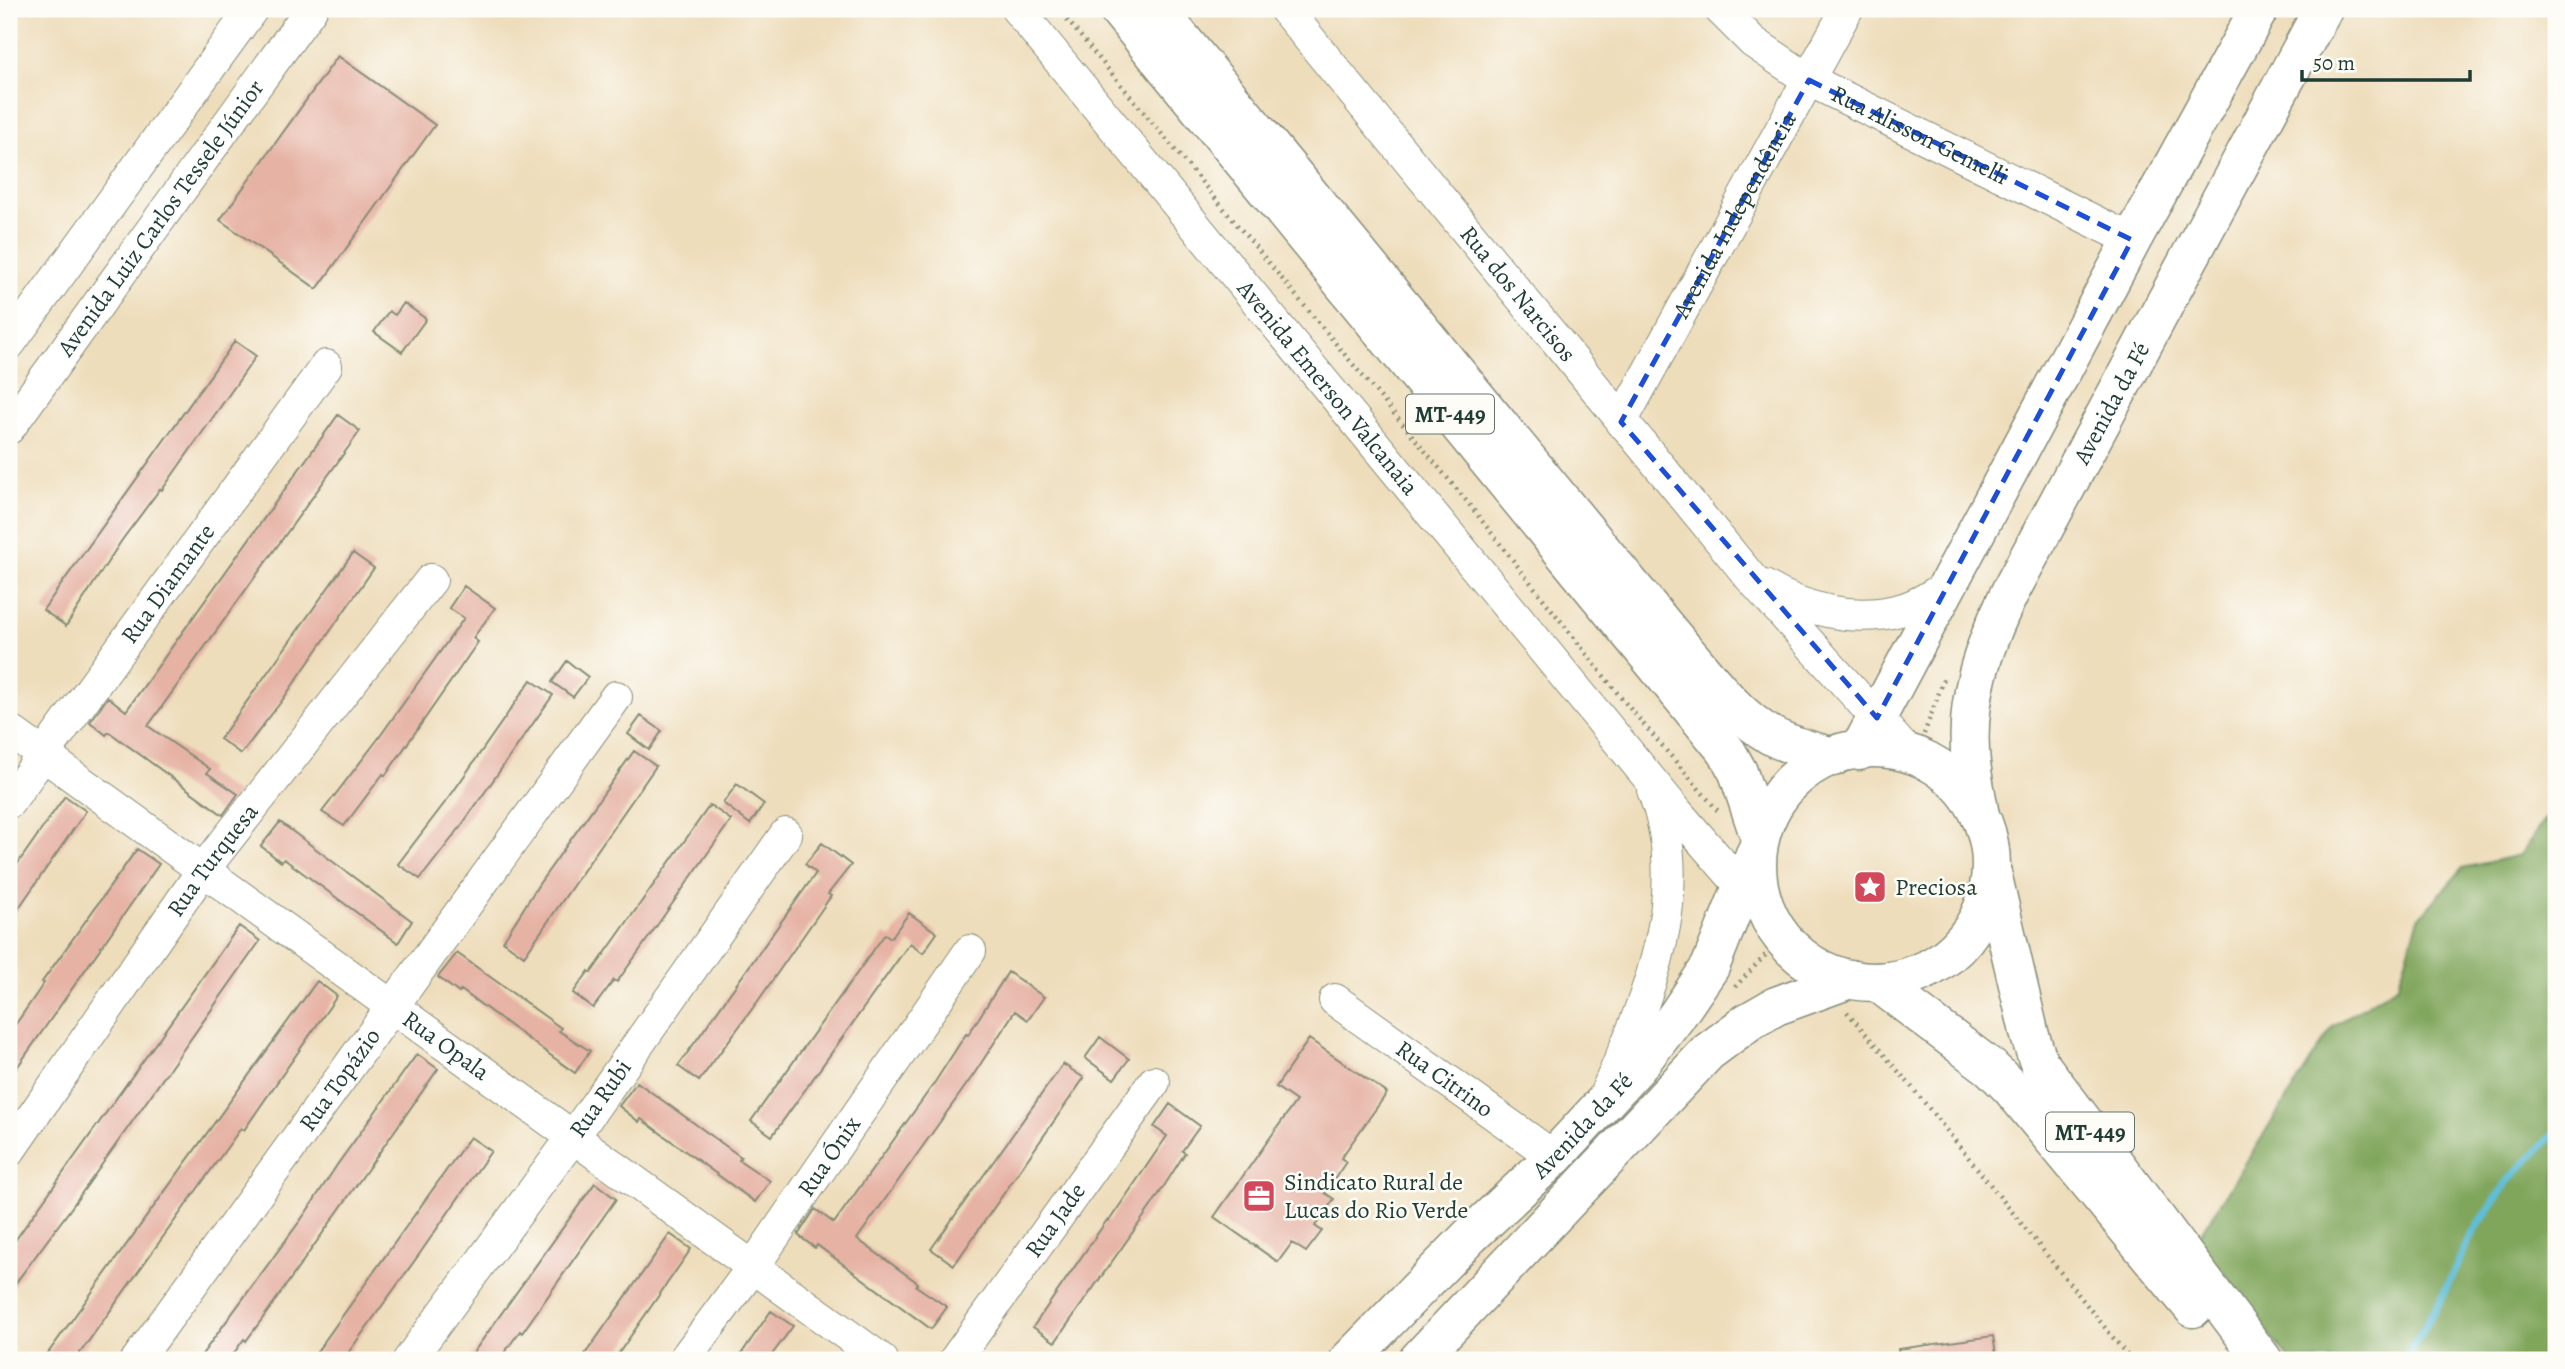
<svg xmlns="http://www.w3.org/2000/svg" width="2565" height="1369" font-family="Alegreya,serif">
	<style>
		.forest { fill: #80a65c; stroke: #507248; stroke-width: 2 }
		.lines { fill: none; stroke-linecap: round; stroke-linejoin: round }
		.stream { stroke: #5dbfdc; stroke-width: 7 }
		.building { fill: #e6b2a4 }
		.minor-casing { stroke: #868d78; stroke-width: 34 }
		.major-casing { stroke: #868d78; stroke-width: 41 }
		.path { stroke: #868d78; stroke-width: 4.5; stroke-dasharray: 2 5; stroke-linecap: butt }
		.minor { stroke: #fff; stroke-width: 32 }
		.major { stroke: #fff; stroke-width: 38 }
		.marked { fill: none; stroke: #1d4ed8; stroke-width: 5; stroke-dasharray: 14 9; stroke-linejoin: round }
		.labels { text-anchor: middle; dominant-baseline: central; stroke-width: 5; stroke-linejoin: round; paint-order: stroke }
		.shield { fill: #fdfcf7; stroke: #62766e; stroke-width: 2 }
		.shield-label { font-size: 23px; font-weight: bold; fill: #1f3d34 }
		.street-label { font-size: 24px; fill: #1f3d34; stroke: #fdfcf7 }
		.poi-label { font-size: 24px; fill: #1f3d34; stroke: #fdfcf7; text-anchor: start }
	</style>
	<rect width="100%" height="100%" fill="#fdfcf7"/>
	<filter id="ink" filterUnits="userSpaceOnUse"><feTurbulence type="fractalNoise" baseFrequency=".0143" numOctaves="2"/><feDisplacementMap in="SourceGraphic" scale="14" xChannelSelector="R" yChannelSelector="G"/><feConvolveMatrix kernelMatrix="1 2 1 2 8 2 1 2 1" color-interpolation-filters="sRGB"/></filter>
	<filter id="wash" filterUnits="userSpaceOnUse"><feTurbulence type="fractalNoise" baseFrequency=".00686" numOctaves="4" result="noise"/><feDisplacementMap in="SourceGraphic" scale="28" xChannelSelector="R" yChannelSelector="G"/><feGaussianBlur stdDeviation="1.57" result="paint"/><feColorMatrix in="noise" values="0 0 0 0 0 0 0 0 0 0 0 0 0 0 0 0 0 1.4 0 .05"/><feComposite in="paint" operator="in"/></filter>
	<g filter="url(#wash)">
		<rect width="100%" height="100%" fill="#edb"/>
		<path class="forest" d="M2556,803V1360H2290L2194,1244L2333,1026L2398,985L2419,918L2463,868L2520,855Z"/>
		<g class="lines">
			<path class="stream" d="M2405,1360L2440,1301L2470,1237L2508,1181L2556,1132"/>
		</g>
		<g id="blocks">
			<path class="building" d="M338,56L435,125L317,289L220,220Z
				M404,303L426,319L402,352L374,332L389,311L395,315Z
				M235,341L256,356L162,490L160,489L122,540L66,626L43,610Z
				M338,415L360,431L148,726L210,769L207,773L238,794L223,815L109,732L106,735L90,722L108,697L126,711Z
				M353,553L374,568L281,702L241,754L220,739Z
				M464,586L495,608L473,638L478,642L385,776L383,774L344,826L322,812L378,739L464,618L449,608Z
				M567,661L588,677L573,697L552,682Z
				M531,680L553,695L459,829L420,879L398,864L453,792Z
				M641,716L662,731L649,750L628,734Z
				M634,751L656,766L524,956L503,941L539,884Z
				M737,784L764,804L750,824L723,803Z
				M65,796L86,811L9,922V876Z
				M710,805L731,820L637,954L617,982L614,980L593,1008L573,993L589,971L591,973Z
				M280,822L412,921L398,943L284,859L281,862L261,846Z
				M822,843L851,865L828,894L831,896L758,1001L699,1081L678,1066L816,873L805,864Z
				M137,849L159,864L9,1079V1034L44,983L42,982Z
				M909,913L937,933L923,953L910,943L772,1136L751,1121L885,934L891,938Z
				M239,926L260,941L69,1211L9,1292V1249Z
				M457,953L561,1028L559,1031L590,1051L575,1073L461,990L459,993L438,977Z
				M1008,972L1044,997L1028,1020L1015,1011L974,1074L857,1239L918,1283L916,1286L947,1307L931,1329L817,1245L815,1248L798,1235L815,1209L834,1223L933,1085L966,1034L968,1035Z
				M317,981L337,996L244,1130L241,1128L75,1360H43Z
				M1100,1037L1129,1059L1114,1079L1085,1058Z
				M1309,1039L1387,1093L1341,1158L1346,1162L1325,1193L1334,1199L1315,1226L1322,1231L1306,1252L1292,1243L1278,1262L1214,1217L1296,1101L1276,1087Z
				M417,1054L438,1069L268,1311L246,1341L244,1339L229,1360H198L305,1214L337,1165Z
				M1063,1064L1084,1078L954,1265L931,1249Z
				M637,1082L741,1157L739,1160L770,1181L755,1202L641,1119L639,1122L619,1106Z
				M1170,1104L1200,1126L1182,1151L1185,1153L1152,1205L1055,1342L1033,1327L1107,1220L1109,1221L1167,1136L1154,1127Z
				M470,1137L491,1151L418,1256L343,1360H311Z
				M595,1183L616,1199L522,1333L520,1331L499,1360H468Z
				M670,1234L691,1249L614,1360H581Z
				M771,1311L793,1326L768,1360H737Z
				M1993,1336L1997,1360H1899L1898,1349Z"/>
		</g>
	</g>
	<g filter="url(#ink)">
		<use href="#blocks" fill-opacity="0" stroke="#868d78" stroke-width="2"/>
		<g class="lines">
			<defs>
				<g id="minor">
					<path id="s1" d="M1017,9L1676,811L1768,917"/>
					<path id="s2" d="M1285,9L1751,578L1908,753"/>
					<path id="s3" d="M1720,9L1753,42L1809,80L2132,240"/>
					<path d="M9,344L252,9"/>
					<path id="s4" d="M1621,422L1847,9"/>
					<path id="s5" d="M9,428L311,9"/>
					<path d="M1764,586C1803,610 1855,622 1900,610C1918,605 1933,595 1948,585"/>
					<path id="s6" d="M9,730L882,1360"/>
					<path id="s7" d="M9,802L326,366"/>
					<path id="s8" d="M1335,1000L1554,1157"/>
					<path d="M1606,1093C1647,999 1694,893 1653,790"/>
					<path id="s9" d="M9,1151L203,870L431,580"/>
					<path id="s10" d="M137,1360L616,697"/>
					<path id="s11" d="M409,1360L573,1137L786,834"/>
					<path id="s12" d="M684,1360L753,1267L970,951"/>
					<path id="s13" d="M955,1360L1154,1082"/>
				</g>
				<g id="major">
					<path d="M1118,9L1727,752L1738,772L1758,832"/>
					<path d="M1157,9L1681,646C1708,676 1734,714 1770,735C1790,746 1812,751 1833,757"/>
					<circle cx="1874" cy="865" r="117"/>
					<path d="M1859,751L2132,240L2259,9"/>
					<path id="s14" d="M1980,816C1977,798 1973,780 1971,763C1964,700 1983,647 2010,592L2323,9"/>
					<path d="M1992,873L2030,1036L2039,1063L2263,1360"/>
					<path d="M1877,982L1991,1068L2010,1087L2193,1308"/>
					<path id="s15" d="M1349,1360L1470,1236L1554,1157L1637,1067L1676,1017L1710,967L1755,854"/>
					<path d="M1418,1360L1708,1052L1748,1022L1776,1006L1850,979"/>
				</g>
			</defs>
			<use href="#minor" class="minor-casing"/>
			<use href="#major" class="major-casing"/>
			<path class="path" d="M1058,9L1464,498L1622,699L1718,811
				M1924,734L1944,679
				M1735,987L1777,943
				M1847,1012L1911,1086L2131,1360"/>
			<use href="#minor" class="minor"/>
			<use href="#major" class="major"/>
		</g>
	</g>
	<path class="marked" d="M1809,80L2132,240L1877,718L1621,422Z"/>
	<defs>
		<symbol id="sight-square" viewBox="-11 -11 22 22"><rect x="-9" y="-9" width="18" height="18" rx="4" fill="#d1495b" stroke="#fdfcf7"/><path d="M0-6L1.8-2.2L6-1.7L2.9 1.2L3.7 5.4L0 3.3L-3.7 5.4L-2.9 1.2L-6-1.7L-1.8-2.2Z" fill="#fff"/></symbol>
		<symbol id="office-square" viewBox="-11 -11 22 22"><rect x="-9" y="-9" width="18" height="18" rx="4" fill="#d1495b" stroke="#fdfcf7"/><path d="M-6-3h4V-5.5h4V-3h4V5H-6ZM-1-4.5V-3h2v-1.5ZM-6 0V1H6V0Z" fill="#fff"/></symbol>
	</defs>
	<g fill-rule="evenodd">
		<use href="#sight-square" x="1851" y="868" width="38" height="38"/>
		<use href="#office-square" x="1240" y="1177" width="38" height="38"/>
	</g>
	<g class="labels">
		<g class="shield">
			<rect x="1406" y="394.5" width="88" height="39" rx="5"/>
			<rect x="2046" y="1112.5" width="88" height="39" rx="5"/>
		</g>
		<g class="shield-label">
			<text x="1450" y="414">MT-449</text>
			<text x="2090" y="1132">MT-449</text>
		</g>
		<g class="street-label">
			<text stroke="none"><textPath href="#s3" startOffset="238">Rua Alisson Gemelli</textPath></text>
			<text stroke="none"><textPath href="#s4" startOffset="236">Avenida Independência</textPath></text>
			<text stroke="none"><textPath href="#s5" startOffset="259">Avenida Luiz Carlos Tessele Júnior</textPath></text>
			<text stroke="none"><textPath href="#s2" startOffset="368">Rua dos Narcisos</textPath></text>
			<text stroke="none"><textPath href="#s1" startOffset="490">Avenida Emerson Valcanaia</textPath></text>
			<text stroke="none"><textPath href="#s14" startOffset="446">Avenida da Fé</textPath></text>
			<text stroke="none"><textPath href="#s7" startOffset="270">Rua Diamante</textPath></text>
			<text stroke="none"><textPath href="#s9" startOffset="355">Rua Turquesa</textPath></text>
			<text stroke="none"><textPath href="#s6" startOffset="539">Rua Opala</textPath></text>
			<text stroke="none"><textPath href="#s8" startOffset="135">Rua Citrino</textPath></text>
			<text stroke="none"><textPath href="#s10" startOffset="346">Rua Topázio</textPath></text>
			<text stroke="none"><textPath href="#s11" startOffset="324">Rua Rubi</textPath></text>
			<text stroke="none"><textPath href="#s15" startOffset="331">Avenida da Fé</textPath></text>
			<text stroke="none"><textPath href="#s12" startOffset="250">Rua Ónix</textPath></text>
			<text stroke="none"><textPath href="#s13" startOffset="172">Rua Jade</textPath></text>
		</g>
		<g class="poi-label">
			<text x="1895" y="887">Preciosa</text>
			<text x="1284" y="1182">Sindicato Rural de<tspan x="1284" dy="28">Lucas do Rio Verde</tspan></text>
		</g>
	</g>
	<rect width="2565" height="1369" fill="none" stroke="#fdfcf7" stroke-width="35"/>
	<path d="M2302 70v10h168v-10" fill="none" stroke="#1f3d34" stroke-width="3.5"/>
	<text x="2313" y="70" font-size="21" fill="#1f3d34" stroke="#fdfcf7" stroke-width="5" paint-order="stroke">50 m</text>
</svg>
